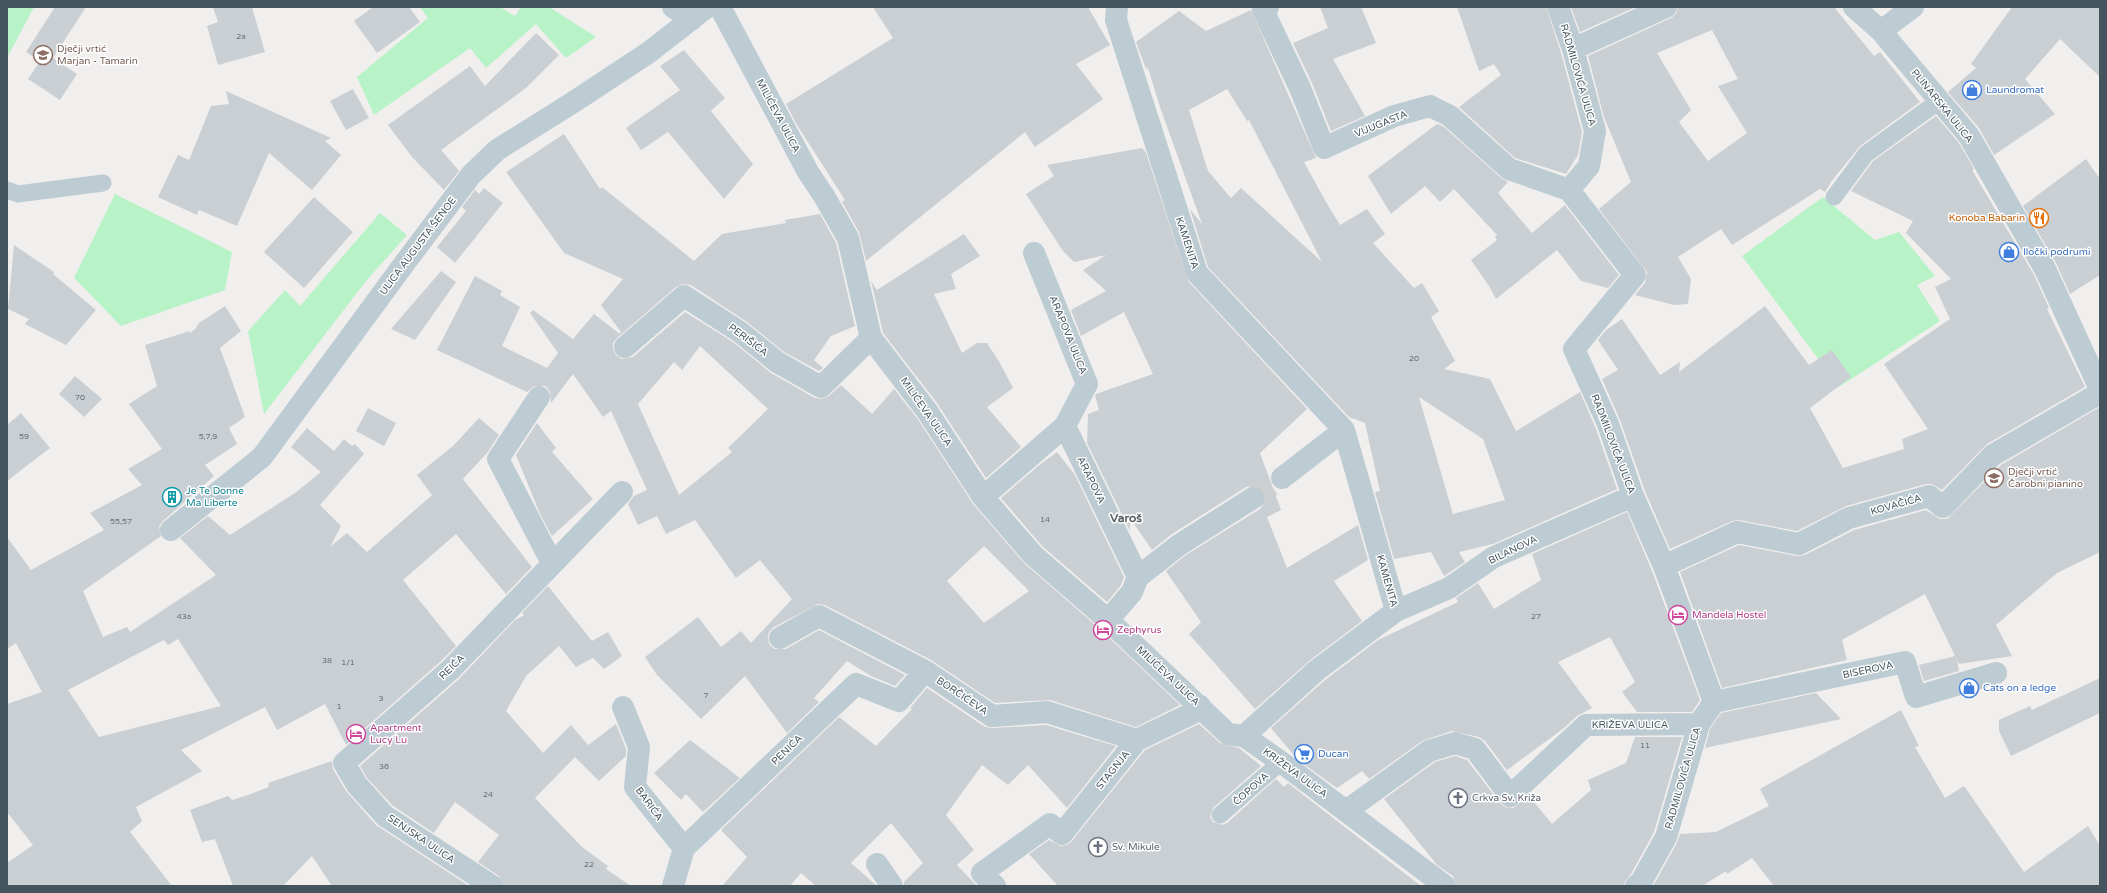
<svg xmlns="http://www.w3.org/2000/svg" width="2107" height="893" font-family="'Varela Round',sans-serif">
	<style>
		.green { fill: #b8f3c7 }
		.building { fill: #c9cfd3; fill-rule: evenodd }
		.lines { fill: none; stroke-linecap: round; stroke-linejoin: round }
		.pedestrian-tunnel { stroke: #cecfd1; stroke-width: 22; stroke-dasharray: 22 11; stroke-linecap: butt }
		.service { stroke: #bdcbd2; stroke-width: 17 }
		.pedestrian { stroke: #bdcbd2; stroke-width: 22 }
		.minor { stroke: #bdcbd2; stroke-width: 22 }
		.labels { text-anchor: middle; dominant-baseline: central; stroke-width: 3; stroke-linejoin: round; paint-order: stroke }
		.number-label { font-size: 8px; fill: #65747a }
		.education-label { font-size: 10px; fill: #785e54; stroke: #fff; text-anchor: start }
		.street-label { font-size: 10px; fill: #44555d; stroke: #fff }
		.shop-label { font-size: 10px; fill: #366cbe; stroke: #fff; text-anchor: start }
		.food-label { font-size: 10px; fill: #c56008; stroke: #fff; text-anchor: end }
		.culture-label { font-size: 10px; fill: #0d838f; stroke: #fff; text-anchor: start }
		.hotel-label { font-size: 10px; fill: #b23c85; stroke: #fff; text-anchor: start }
		.worship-label { font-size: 10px; fill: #5b616d; stroke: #fff; text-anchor: start }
		.quarter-label { font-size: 12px; font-weight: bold; fill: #5a5f64; stroke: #fff }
	</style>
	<rect width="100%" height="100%" fill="#f1eeee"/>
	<path class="green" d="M7,7H34L7,58Z
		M420,7H500L515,16L521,7H549L596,37L566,58L536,24L486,68L470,48L374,115L357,77L428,18Z
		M115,194L232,252L225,290L121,326L74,278Z
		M1823,197L1875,240L1899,232L1935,276L1917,285L1940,321L1839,387L1742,256Z
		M380,213L407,235L366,281L264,414L248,331L285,290L300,306Z"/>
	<path class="building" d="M55,7H86L53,58L77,74L60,100L28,79L40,61L26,52Z
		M213,7H252L265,52L218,65L207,26L218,22Z
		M373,7H409L420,22L377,53L354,21Z
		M873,7H1088L1110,45L1076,64L1103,99L1035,147L1025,132L866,261L859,232L842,202L845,200L797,125L786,104L893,38Z
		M1320,7H1361L1376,43L1333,59L1365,116L1331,131L1312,83L1293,43L1328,28Z
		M1457,7H1546L1561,53L1582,132L1578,155L1566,174L1515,158L1459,107L1501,75L1494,64L1479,71Z
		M1571,7H1636L1580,32Z
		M1678,7H1834L1874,56L1880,52L1920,102L1860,146L1831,182L1825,192L1820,189L1732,245L1721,229L1678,257L1691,279L1688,304L1674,305L1635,295L1645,283L1647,272L1599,209L1631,182L1604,117L1588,56L1671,18L1676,14ZM1712,30L1738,79L1718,86L1747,133L1708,161L1679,122L1691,110L1657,53Z
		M2012,7H2100V77L2060,39L2025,79L2055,114L1994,155L1979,128L1948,92L1976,68L1971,64Z
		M1251,10L1316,158L1304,162L1326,202L1340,225L1367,209L1385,234L1373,243L1414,288L1422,283L1439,311L1431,317L1455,361L1444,369L1490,379L1516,431L1580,392L1596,429L1617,489L1493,544L1459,552L1465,562L1444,576L1431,552L1394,559L1375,492L1380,491L1365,423L1349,417L1208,267L1190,209L1202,224L1160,107L1148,68L1146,69L1136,42L1179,11L1206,31ZM1227,89L1247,121L1249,120L1322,262L1241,188L1231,198L1208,171L1189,110ZM1419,397L1483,439L1505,500L1453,514Z
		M536,33L559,55L526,88L441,150L459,171L444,190L412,157L388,125L470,66L485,86Z
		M684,50L725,98L711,111L753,164L724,199L668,132L641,150L626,128L680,90L660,66Z
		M353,89L369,118L346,130L330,101Z
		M226,91L331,138L325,141L341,155L312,190L269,153L237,226L199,210L197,215L158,197L178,155L189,160L211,106L229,104Z
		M1936,116L1959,143L1974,169L1972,170L2034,275L2049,308L2047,309L2085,387L1987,444L1942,490L1932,484H1926L1846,506L1797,531L1739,520L1732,521L1670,549L1645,491L1620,420L1602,379L1618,370L1598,340L1606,330L1622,319L1660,375L1680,362L1679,372L1765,306L1809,365L1832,350L1851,377L1810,408L1843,468L1904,449L1902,439L1928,429L1884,364L1950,319L1935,287L1951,279L1906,233L1913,221L1851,191L1873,161Z
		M1437,124L1443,126L1501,178L1508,182L1498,193L1532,233L1565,205L1619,275L1608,288L1581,281L1557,250L1496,299L1489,286L1471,260L1497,240L1495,237L1497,235L1454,189L1440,202L1425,186L1391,214L1368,176Z
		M564,134L600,189L602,187L694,261L722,234L786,223L785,220L820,214L836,243L855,326L831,336L814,360L823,368L819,371L784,352L747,322L691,285L683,284L676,287L617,338L613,343V349L616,355L621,359L633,357L685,312L733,342L771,373L815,398L822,399L829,396L841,385L872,414L894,389L917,418L973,504L1024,563L1100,629L1180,705L1136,727L1050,700L995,703L931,660L825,605L818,604L774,627L769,632L768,637L769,644L774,649H786L819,630L905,675L895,686L871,676L847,661L814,698L819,702L787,733L745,676L701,719L657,675L645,657L698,617L721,647L741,631L751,643L792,599L760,560L736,578L695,520L666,534L657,516L638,525L628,504L634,496L647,490L611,411L603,417L573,374L551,403L550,392L546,386H534L527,392L437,350L475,276L502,291L500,295L520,307L502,346L547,368L558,353L530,313L533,310L573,339L594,314L620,334L621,332L601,305L623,279L564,253L506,172ZM700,346L768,409L728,448L732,452L679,495L638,404L674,362L682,370ZM984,546L1029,591L984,623L947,581Z
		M1142,148L1146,153L1188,281L1307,409L1260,453L1281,510L1267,517L1287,568L1358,525L1368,560L1334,581L1362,621L1309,661L1255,709L1189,634L1201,622L1166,571L1186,555L1260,509L1264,503V492L1258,487L1252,486L1246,487L1172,534L1152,550L1130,518V531L1087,443L1088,414L1099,410L1095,396L1096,394L1153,374L1124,312L1081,336L1071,310L1106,291L1083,270L1106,255L1074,262L1063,251L1026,194L1054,176L1047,165Z
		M2086,159L2100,179V275L2070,294L2056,263L2023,206Z
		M484,188L503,203L455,263L437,247L466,211L462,207L475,190L479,194Z
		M314,197L353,232L304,288L264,252Z
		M964,234L980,256L951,274L956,289L934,294L962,353L977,343H987L1000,363L1013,388L987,407L1021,447L986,478L937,403L883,333L871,281L877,290Z
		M14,245L54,272L53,274L96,310L66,345L25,324L29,319L8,309Z
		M441,271L456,282L415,340L391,329Z
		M225,306L241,331L220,348L245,417L229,428L237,444L205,465L214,476L163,521L159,526L161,536L83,591L103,637L127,627L130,632L216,575L180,538L208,516L230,535L295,493L321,472L291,447L307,428L334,451L344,439L352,446L355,444L364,454L320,505L341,526L330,547L347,533L367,552L432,495L417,475L453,446L479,418L499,435L487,453L463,479L532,567L506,594L456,534L403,580L456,646L441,661L346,745L325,704L277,730L265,707L181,750L202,771L136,807L142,821L130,832L172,886H7V863L33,845L7,812V704L42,692L16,643L7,649V537L31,570L104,530L90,513L142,485L128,469L162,449L129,404L157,386L145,345L190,331L189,334L195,329L199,323ZM178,639L221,706L99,737L68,690L164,640L168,645Z
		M75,376L102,399L84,417L59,394Z
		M2100,407V552L2057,573L1996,625L2012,656L1959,664L1957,660L1959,671L1924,681L1919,665L1955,656L1925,594L1842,640L1847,660L1722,688L1680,572L1739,545L1797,556L1805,555L1854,530L1926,510L1940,519H1947L2001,465Z
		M368,408L396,423L384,446L356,431Z
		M21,413L50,448L7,481V425Z
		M537,423L556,448L552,452L593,499L552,536L540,514L516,455Z
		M1057,452L1075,475L1124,577L1121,585L1107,602L1042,546L1001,498L1038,466Z
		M1627,512L1652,571L1700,700L1692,712H1637L1622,692L1635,682L1610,637L1558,662L1592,708L1577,716L1564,728L1507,770L1512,777L1485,741L1479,737L1452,731L1422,741L1369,779L1362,771L1337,788L1298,760L1271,728L1325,680L1378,640L1458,602L1456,598L1478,583L1494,609L1541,580L1532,554Z
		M548,586L592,641L608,632L622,656L604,669L593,658L576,667L559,646L526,676L506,711L543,753L571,725L588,745L583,749L616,724L626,749V756L599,781L575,757L535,798L582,847L608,866L606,869L631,886H504L499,876L478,862L499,835L455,802L434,833L393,806L367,778L360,766L459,679L515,620L524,615L522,613Z
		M2100,678V713L2011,756L1999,731V720L2030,706L2032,710Z
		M927,688L985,727L993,728L1046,725L1116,746L1067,808L1028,765L1008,785L982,765L946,815L974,850L957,865L977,886H904V882L923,863L891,823L851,863L877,886H816L801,873L790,886H722L747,857L721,830L839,717L876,746L912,709L910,708Z
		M1816,693L1841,719L1705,748L1710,729L1721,713Z
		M1901,710L1919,746L1915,747L1945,798L1964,786L2024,872L2088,826L2100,846V886H1774L1752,858L1727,874L1726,871L1702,886H1653L1677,843L1680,834L1716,832L1769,806L1760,789Z
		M1199,724L1220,743L1239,748L1261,766L1213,808L1210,817L1213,822L1222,825L1227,823L1276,779L1284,787L1288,783L1421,886H1058L1029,854L1049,840L1060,846L1067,845L1071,842L1145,750Z
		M1635,737H1682L1654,832L1631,874L1625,881L1624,886H1457L1453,876L1437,865L1384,799L1435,762L1455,756L1467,760L1500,803L1505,807L1513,808L1529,796L1552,824L1591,790L1588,780L1626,763Z
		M690,740L740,778L703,812L686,794L681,800L654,773Z
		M332,761L333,769L346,791L376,825L469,886H332L312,856L283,886H233L215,839L202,842L190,810L228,796L232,800L248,795L269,787L268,783Z"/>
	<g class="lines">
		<path class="pedestrian-tunnel" d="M1253,498L1282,478"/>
		<path class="service" d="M7,190L18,194L103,183
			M1834,197L1866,154L1939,101
			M1220,815L1281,762"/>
		<path class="pedestrian" d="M1268,7L1263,10L1300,88L1324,148L1394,116L1430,106L1450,116L1509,169L1569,190
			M1558,7L1573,49L1595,131L1589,166L1569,190L1635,275L1574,349L1608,424L1633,496L1664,566L1714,702L1699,724L1666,837L1641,882L1636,886
			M1854,7L1881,31L1969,136L2045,269L2100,389
			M1881,31L1913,7
			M1573,49L1666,7
			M1151,129L1197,273L1344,430L1396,611L1317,670L1244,736
			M824,196L848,238L871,338L927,411L983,497L1033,555L1108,620L1228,734L1244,736L1281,762L1445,886
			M625,347L684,296L740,332L777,362L821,387L871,338
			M539,397L498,459L552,563
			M1065,426L1138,577L1132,592L1108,620
			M1282,478L1344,430
			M983,497L1065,426L1087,384L1034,253
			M1664,566L1737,532L1799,544L1849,518L1929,496L1943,507L1993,455L2100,393
			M1138,577L1179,545L1253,498
			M1396,611L1449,588L1494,557L1633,496
			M780,638L819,616L925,671L992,716L1047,712L1137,740L1193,713L1200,706
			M1714,702L1905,662L1916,697L1996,673
			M623,707L639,747L635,787L684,848
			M1346,811L1429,751L1455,743L1475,749L1510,796L1586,725L1699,724
			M877,864L892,886
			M492,886L385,816L357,785L344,763L450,670L622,492
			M673,886L684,848L856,684L899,701L925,671
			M995,886L982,873L1050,824L1062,834L1137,740"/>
		<path class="minor" d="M673,7L691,20
			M720,7L808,172L824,196
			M1117,7L1116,20L1151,129
			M171,530L262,457L404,264L471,175L497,150L572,103L648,53L707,7"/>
	</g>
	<defs>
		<symbol id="school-ring" viewBox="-11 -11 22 22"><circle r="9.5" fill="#fff" stroke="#8d6e63" stroke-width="1.5"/><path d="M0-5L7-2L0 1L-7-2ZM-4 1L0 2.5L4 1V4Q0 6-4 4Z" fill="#8d6e63"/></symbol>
		<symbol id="shop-ring" viewBox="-11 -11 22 22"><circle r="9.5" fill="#fff" stroke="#3f7fe0" stroke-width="1.5"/><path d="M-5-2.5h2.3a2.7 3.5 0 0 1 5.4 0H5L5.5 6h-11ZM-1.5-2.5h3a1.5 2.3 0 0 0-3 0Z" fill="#3f7fe0"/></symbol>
		<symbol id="restaurant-ring" viewBox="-11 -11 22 22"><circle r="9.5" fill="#fff" stroke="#e8710a" stroke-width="1.5"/><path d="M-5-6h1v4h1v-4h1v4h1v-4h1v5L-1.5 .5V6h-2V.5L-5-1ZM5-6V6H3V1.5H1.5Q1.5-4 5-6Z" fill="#e8710a"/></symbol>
		<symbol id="building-ring" viewBox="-11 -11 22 22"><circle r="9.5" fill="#fff" stroke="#0f9aa8" stroke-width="1.5"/><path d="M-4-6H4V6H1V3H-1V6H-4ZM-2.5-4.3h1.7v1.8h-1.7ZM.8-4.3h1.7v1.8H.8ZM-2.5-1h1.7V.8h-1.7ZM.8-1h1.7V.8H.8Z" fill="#0f9aa8"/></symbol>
		<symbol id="hotel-ring" viewBox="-11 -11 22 22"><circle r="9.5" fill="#fff" stroke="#d1479c" stroke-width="1.5"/><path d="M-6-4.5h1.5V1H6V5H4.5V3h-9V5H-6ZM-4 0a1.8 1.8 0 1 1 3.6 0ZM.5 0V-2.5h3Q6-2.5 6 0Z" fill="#d1479c"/></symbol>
		<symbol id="supermarket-ring" viewBox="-11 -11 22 22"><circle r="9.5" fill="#fff" stroke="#3f7fe0" stroke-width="1.5"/><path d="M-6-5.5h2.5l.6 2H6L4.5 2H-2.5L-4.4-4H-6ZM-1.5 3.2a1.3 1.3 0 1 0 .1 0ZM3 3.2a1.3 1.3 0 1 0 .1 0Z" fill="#3f7fe0"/></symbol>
		<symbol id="church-ring" viewBox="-11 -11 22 22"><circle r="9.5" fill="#fff" stroke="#6b7280" stroke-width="1.5"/><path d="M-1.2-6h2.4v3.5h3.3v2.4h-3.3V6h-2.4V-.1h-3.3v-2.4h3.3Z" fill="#6b7280"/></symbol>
	</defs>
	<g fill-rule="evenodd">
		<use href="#school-ring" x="32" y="44" width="22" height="22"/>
		<use href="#shop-ring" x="1961" y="79" width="22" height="22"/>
		<use href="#restaurant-ring" x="2028" y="207" width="22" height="22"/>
		<use href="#shop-ring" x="1998" y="241" width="22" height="22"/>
		<use href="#school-ring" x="1983" y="467" width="22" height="22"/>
		<use href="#building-ring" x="161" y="486" width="22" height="22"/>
		<use href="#hotel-ring" x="1667" y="604" width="22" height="22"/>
		<use href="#hotel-ring" x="1092" y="619" width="22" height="22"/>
		<use href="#shop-ring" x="1958" y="677" width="22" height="22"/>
		<use href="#hotel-ring" x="345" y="723" width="22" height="22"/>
		<use href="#supermarket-ring" x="1293" y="743" width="22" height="22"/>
		<use href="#church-ring" x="1447" y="787" width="22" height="22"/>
		<use href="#church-ring" x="1087" y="836" width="22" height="22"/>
	</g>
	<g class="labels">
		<g class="number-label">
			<text x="241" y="36">2a</text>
			<text x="1414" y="358">20</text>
			<text x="80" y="397">70</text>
			<text x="24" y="436">59</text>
			<text x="208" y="436">5,7,9</text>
			<text x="1045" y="519">14</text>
			<text x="121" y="521">55,57</text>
			<text x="184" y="616">43a</text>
			<text x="1536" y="616">27</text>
			<text x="327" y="660">38</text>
			<text x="348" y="662">1/1</text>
			<text x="706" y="695">7</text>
			<text x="381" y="698">3</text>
			<text x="339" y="706">1</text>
			<text x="1645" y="745">11</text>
			<text x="384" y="766">36</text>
			<text x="488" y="794">24</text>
			<text x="589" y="864">22</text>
		</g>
		<g class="education-label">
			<text x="57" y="49">Dječji vrtić<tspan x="57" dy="12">Marjan - Tamarin</tspan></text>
			<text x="2008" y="472">Dječji vrtić<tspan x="2008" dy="12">Čarobni pianino</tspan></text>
		</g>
		<g class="street-label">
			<text transform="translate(1578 75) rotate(74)">RADMILOVIĆA ULICA</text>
			<text transform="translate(1942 106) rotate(51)">PLINARSKA ULICA</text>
			<text transform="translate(778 116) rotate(62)">MILIĆEVA ULICA</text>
			<text transform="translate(1381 124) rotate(-22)">VIJUGASTA</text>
			<text transform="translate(1187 243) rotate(72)">KAMENITA</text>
			<text transform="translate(418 246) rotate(-53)">ULICA AUGUSTA ŠENOE</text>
			<text transform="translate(1068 335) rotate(68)">ARAPOVA ULICA</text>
			<text transform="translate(748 340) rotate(37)">PERIŠIĆA</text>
			<text transform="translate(926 412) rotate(55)">MILIĆEVA ULICA</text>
			<text transform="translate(1613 444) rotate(69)">RADMILOVIĆA ULICA</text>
			<text transform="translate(1091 480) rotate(64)">ARAPOVA</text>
			<text transform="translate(1896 505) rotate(-16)">KOVAČIĆA</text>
			<text transform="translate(1513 550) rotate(-26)">BILANOVA</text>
			<text transform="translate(1387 581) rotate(74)">KAMENITA</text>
			<text transform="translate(452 667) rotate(-44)">REIĆA</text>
			<text transform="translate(1868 670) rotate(-12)">BISEROVA</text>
			<text transform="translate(1168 676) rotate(43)">MILIĆEVA ULICA</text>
			<text transform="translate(962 696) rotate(34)">BORČIĆEVA</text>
			<text x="1630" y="725">KRIŽEVA ULICA</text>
			<text transform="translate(787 750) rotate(-44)">PENIĆA</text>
			<text transform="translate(1113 770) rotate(-51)">STAGNJA</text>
			<text transform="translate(1295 773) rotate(36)">KRIŽEVA ULICA</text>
			<text transform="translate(1683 778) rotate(-74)">RADMILOVIĆA ULICA</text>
			<text transform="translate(1251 789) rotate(-42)">ČOPOVA</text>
			<text transform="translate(649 804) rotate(54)">BARIĆA</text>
			<text transform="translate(421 839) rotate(34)">SENJSKA ULICA</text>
		</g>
		<g class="shop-label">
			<text x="1986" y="90">Laundromat</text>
			<text x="2023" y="252">Iločki podrumi</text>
			<text x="1983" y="688">Cats on a ledge</text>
			<text x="1318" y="754">Ducan</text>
		</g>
		<g class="food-label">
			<text x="2025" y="218">Konoba Babarin</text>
		</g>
		<g class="culture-label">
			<text x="186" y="491">Je Te Donne<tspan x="186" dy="12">Ma Liberte</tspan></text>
		</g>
		<g class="hotel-label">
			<text x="1692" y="615">Mandela Hostel</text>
			<text x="1117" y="630">Zephyrus</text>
			<text x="370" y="728">Apartment<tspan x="370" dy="12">Lucy Lu</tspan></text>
		</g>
		<g class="worship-label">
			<text x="1472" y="798">Crkva Sv. Križa</text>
			<text x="1112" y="847">Sv. Mikule</text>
		</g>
		<g class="quarter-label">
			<text x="1126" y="518">Varoš</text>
		</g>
	</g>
	<rect width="2107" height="893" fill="none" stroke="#44555d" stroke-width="16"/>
</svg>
